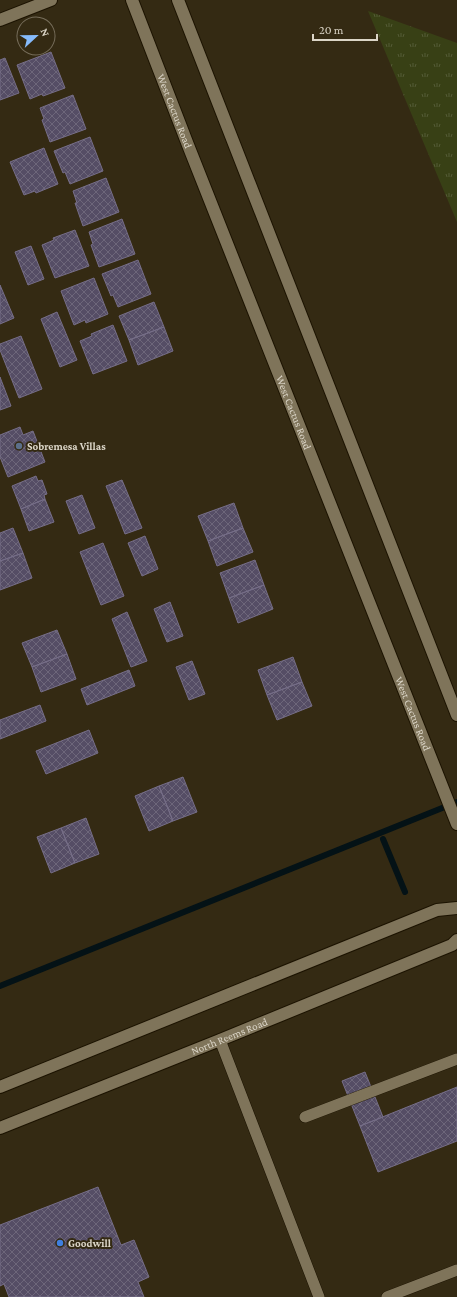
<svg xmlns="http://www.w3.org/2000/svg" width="457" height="1297" font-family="'Crimson Pro',serif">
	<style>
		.grass { fill: url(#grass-tufts) }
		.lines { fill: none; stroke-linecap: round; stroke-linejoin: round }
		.stream { stroke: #041216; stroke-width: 6 }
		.building { fill: url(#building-cross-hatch); stroke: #766e88 }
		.lane-casing { stroke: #1c1300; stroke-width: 12 }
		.street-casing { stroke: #1c1300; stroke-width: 14 }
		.secondary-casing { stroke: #1c1300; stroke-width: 14 }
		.lane { stroke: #7f745a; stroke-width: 11 }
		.street { stroke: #7f745a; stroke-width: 12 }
		.secondary { stroke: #7f745a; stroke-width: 12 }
		.service-dot { fill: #5c6f8a; stroke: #342a13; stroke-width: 1.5 }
		.shop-dot { fill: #3f7fe0; stroke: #342a13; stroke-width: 1.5 }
		.labels { text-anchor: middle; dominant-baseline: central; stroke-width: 4; stroke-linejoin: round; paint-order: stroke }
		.street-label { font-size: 11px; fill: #dbd5c7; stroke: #342a13 }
		.poi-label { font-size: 11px; font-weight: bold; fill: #dbd5c7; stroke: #342a13; text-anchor: start }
	</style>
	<defs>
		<pattern id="grass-tufts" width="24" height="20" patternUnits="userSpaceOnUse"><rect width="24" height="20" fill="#384015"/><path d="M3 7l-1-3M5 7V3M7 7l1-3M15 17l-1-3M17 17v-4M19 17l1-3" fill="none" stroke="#545b36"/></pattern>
		<pattern id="building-cross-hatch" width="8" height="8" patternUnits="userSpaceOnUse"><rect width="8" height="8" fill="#554d65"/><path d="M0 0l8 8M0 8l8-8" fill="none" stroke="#6d667a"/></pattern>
	</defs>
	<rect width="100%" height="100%" fill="#342a13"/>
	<path class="grass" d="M368,11L457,43V222Z"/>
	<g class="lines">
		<path class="stream" d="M383,839L405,892
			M0,986L457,802"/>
	</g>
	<path class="building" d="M51,52L65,88L43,96L42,94L30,99L17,65Z
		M5,58L19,93L0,100V60Z
		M73,95L86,129L50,142L42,120L44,119L40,108Z
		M90,137L103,171L70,184L65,172L63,173L54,151Z
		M44,148L58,184L36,193L35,191L24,195L10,162Z
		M106,178L119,212L83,226L75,203H77L73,191Z
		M122,219L135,254L99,267L91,245L93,244L89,232Z
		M75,230L89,266L55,278L42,245L54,240L53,238Z
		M31,246L44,279L28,285L15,252Z
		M138,260L151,294L118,307L113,295L111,296L102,274Z
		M94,278L108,314L86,323L85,320L74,325L61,291Z
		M0,285L14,318L0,324Z
		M154,302L164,327L129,340L119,316Z
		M57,312L77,360L60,367L41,319Z
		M113,325L127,361L93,374L80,341L92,336L91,334Z
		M164,327L173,351L138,365L129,340Z
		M21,336L42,389L19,398L0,350V344Z
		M0,377L11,406L0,410Z
		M20,427L23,435L33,431L45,462L8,477L0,457V435Z
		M36,476L38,481L42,480L47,494L44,495L45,499L21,509L12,486Z
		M122,480L142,528L125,534L106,486Z
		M82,495L95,528L79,534L66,501Z
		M45,499L54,522L29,531L21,509Z
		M234,503L243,528L208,541L198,516Z
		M13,528L23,553L0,561V533Z
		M243,528L253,552L217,566L208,541Z
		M145,536L158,569L142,576L128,543Z
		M103,543L124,596L101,605L80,552Z
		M23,553L32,578L0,590V561Z
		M255,560L264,585L229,598L220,573Z
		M264,585L273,609L238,623L229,598Z
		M170,602L183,636L167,642L154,609Z
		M127,612L147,661L131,667L112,619Z
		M57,630L67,654L32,667L22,643Z
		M67,654L76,679L41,692L32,667Z
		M293,657L302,682L267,695L258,670Z
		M192,661L205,694L189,700L176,667Z
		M129,670L135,686L87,705L81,689Z
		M302,682L312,706L277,720L267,695Z
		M40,705L46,721L0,739V720Z
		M89,730L98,753L46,774L36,751Z
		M183,777L197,812L173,821L159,786Z
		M159,786L173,821L149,831L135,796Z
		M86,818L99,854L75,863L61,828Z
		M61,828L75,863L51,873L37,837Z
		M365,1072L383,1117L360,1126L342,1081Z
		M457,1087V1141L378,1172L360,1126Z
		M98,1187L121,1245L134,1240L149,1277L138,1282L144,1297H9L4,1284L0,1286V1225Z"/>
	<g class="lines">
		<defs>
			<path id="lane" d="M220,1040L319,1297
				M305,1117L457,1059
				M387,1297L457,1270"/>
			<path id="street" d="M0,20L51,0"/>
			<g id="secondary">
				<path id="s1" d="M132,0L188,145L457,824"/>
				<path d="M178,0L457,715"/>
				<path d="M0,1087L437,910L457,908"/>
				<path id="s2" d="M0,1128L220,1040L452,945L457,940"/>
			</g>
		</defs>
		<use href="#lane" class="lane-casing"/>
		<use href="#street" class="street-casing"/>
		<use href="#secondary" class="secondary-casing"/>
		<use href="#lane" class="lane"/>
		<use href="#street" class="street"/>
		<use href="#secondary" class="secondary"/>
	</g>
	<circle class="service-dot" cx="19" cy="446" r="4"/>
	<circle class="shop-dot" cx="60" cy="1243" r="4"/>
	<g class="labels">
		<g class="street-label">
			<text stroke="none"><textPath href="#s1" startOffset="119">West Cactus Road</textPath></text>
			<text stroke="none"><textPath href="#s1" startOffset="443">West Cactus Road</textPath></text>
			<text stroke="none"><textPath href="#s1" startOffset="767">West Cactus Road</textPath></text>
			<text stroke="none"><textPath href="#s2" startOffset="247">North Reems Road</textPath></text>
		</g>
		<g class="poi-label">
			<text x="27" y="446">Sobremesa Villas</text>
			<text x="68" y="1243">Goodwill</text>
		</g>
	</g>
	<g transform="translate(36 36) rotate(68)"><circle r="19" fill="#342a13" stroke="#776e5b"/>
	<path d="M0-3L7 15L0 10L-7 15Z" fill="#86bbfb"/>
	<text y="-6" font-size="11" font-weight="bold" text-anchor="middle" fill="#dbd5c7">N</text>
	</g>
	<path d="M313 34v6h64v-6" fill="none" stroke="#dbd5c7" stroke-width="2"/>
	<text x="319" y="34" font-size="12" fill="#dbd5c7" stroke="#342a13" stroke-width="3" paint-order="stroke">20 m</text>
</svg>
